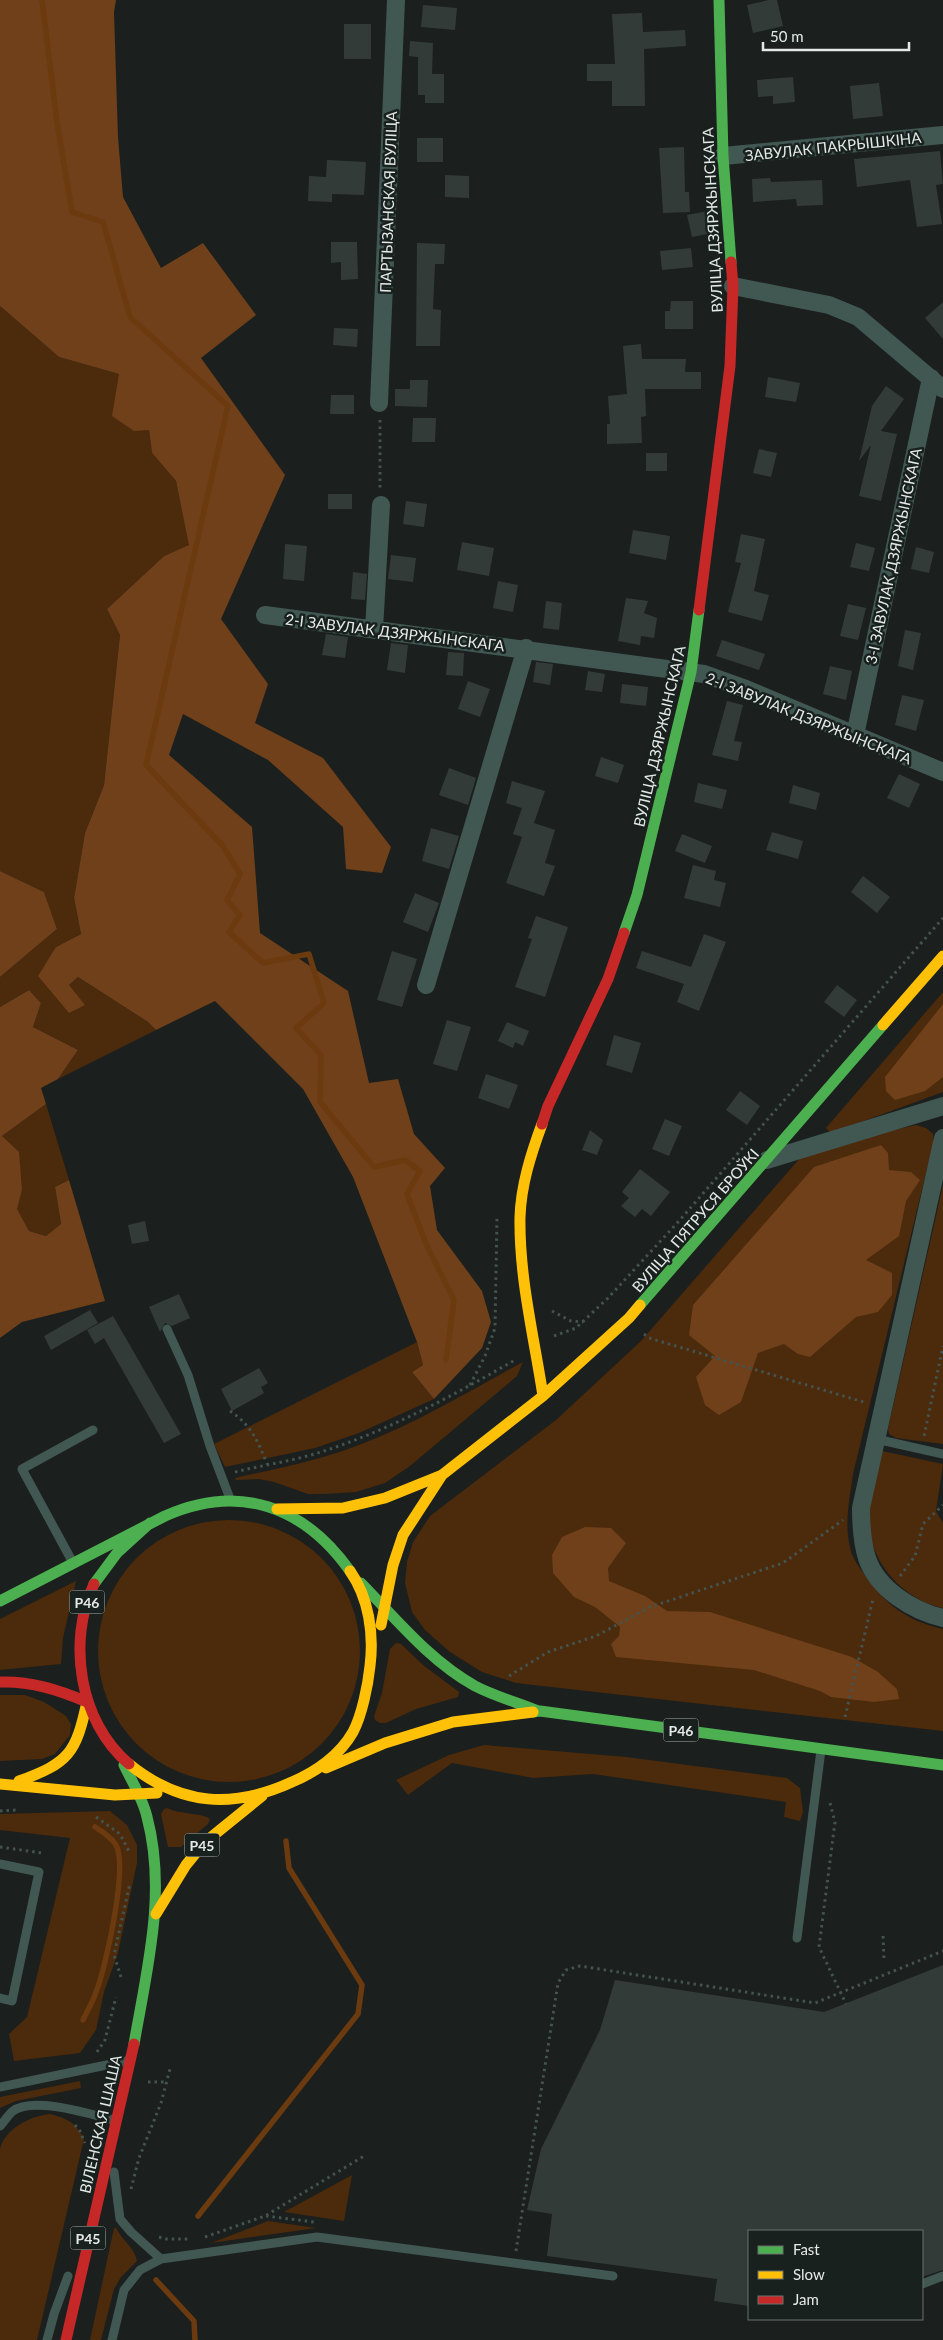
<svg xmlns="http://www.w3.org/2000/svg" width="943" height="2340" font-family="Lato,sans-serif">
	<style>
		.green { fill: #4c2a0c }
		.forest { fill: #6f4019 }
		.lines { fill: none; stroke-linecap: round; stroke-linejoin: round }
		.stream { stroke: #6b3a0f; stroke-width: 5.5 }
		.building { fill: #333b39 }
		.path { stroke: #43534f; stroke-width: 3; stroke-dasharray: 2.5 4; stroke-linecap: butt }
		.lane { stroke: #415752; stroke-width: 9 }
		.street { stroke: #415752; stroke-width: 18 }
		.fast { stroke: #4caf50; stroke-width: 11 }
		.slow { stroke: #ffc107; stroke-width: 11 }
		.jam { stroke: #c62828; stroke-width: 11 }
		.labels { text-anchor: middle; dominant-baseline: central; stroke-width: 5; stroke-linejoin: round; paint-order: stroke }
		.shield { fill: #19211e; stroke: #a8aeab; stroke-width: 1 }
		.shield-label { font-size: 14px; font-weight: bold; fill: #e5eae8 }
		.street-label { font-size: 15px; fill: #e5eae8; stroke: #19211e }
	</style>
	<rect width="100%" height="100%" fill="#1b1f1d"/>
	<path class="green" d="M0,306L59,357L119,374L149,430L152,453L176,481L190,545L164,556L107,609L120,635L104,785L85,833L74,898L81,934L56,947L69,985L78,977L148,1022L156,1030L58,1079L78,1050L33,1027L41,1003L29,990L0,1007V977L57,929L44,892L0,871Z
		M943,992V1092L831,1133L826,1128Z
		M46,1104L69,1180L55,1187L61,1225L46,1236L29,1231L16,1209L22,1190L2,1136Z
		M916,1125L926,1128L933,1134V1144L853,1474C850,1497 844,1523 850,1547C851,1555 857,1564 862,1571C882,1602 906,1621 943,1629V1731L516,1683L482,1672L450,1652L425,1630L412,1612L405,1583L407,1562L413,1542L430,1516L556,1420L641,1341L800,1158L868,1136Z
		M943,1185V1444L896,1438L889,1434L888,1429Z
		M417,1342L423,1365L412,1372L434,1399L359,1433L315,1448L225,1467L214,1444Z
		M523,1362L517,1376L410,1466L385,1483L356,1492L325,1494H308L274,1482L259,1479L236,1480L235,1478C279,1468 322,1460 364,1443C419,1422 471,1390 523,1362Z
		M882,1451L943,1464L936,1511L943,1523V1608C900,1599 865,1557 869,1512C870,1492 878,1470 882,1451Z
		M98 1651a131 131 0 1 1 262 0a131 131 0 1 1-262 0Z
		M76,1581L63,1638L61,1664L0,1670V1619Z
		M396,1643L401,1644L423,1665L459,1692L458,1697L416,1709L386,1723H380L375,1720L374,1716L382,1693L390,1649Z
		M0,1695H25L44,1702L66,1716L71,1724L70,1735L55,1754L42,1759L0,1761Z
		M484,1745L626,1757L787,1778L800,1788L803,1812L800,1821L784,1817L786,1802L593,1774L533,1778L452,1763L408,1795L396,1780L449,1755Z
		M167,1808C178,1814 203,1813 210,1819L208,1824L181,1847H168L161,1814L164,1809Z
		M110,1811L127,1825L137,1845V1863L118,1953L104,1992L96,2030L80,2053L14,2061L9,2034L27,2017L70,1838L0,1830V1814Z
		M80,2081L81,2088L16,2101L0,2108V2097Z
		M50,2114C66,2118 77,2123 84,2139L37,2340H0V2149C5,2128 31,2116 50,2114Z
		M352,2175L344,2221L284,2212Z
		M268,2221L316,2228L211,2243Z
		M114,2228H116C122,2240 135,2248 137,2261L121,2277L114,2289L101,2340H90Z"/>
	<path class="forest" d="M0,0H116L114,12L118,137L123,197L161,268L203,243L256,315L201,358L285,475L221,619L268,684L255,723L323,758L391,847L382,873L346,869L343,827L268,760L183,714L169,755L252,827L260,933L348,991L369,1083L398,1079L414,1134L445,1168L430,1186L437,1230L482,1291L491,1322L482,1348L434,1399L412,1372L423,1365L417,1342L353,1177L303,1089L215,1001L156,1030L148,1022L78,977L69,985L85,1005L69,1013L38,976L56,947L81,934L74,898L85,833L104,785L120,635L107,609L164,556L189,545L176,481L152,453L149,430L134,431L112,416L119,374L59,357L0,306Z
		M0,871L44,892L57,929L0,977Z
		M29,990L41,1003L33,1027L78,1050L58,1079L41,1088L46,1104L2,1136L19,1152L22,1190L17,1209L29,1231L46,1236L61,1224L55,1187L69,1180L105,1301L22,1322L0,1338V1007Z
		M943,1004V1077L925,1091L895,1100L886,1091L885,1077Z
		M881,1145L888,1153L889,1170L911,1172L920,1180L906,1201L899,1236L866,1260L892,1273V1295L878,1312L856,1317L810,1357L798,1354L784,1344L758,1353L741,1402L719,1415L705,1405L696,1377L715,1356L689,1335L693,1305L814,1167Z
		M585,1527L611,1528L626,1543L608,1568L609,1581L645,1596L667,1611L710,1612L852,1657L878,1672L897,1689L899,1699L874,1702L831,1697L820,1691L754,1670L616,1657L611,1644L619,1636L620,1627L595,1607L574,1597L553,1573L552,1555L562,1537Z"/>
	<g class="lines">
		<path class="stream" d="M42,0L57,122L72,212L103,222L130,317L228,406L146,765L223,846L240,874L227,900L240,915L229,932L263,963L309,954L324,1003L296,1028L321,1055L320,1102L374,1167L405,1160L420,1171L407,1194L427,1246L454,1300L446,1360
			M83,2020C87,2011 93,2002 96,1992C106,1967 128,1867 116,1845C111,1837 103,1832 95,1827
			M198,2216L358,2014L362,1985L289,1868L286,1841
			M156,2280L194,2321L195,2340"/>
	</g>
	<path class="building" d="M769,0H777L783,26L753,33L747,5Z
		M423,5L457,8L455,30L421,27Z
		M642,13L643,32L685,30L686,46L644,49L645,106H612V81H587V64H615L612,14Z
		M344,24H371V59H344Z
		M410,41L433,43L432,74H444V103H425V95H418V57L409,56Z
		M793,77L795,102L773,104V96L758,97L757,80Z
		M879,83L883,116L853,119L850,86Z
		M417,138H443V162H417Z
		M684,147L685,192H689L690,212L663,213L659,148Z
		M940,151L943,184L936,185L942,224L917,227L910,180L857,187L854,159Z
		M327,160L366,162L364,195L332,194V202L308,201L309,176L326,177Z
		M445,175L469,176V198L445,197Z
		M770,178L771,182L822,180L823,205L797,206L796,199L753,202L752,179Z
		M708,211L712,233L692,237L687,215Z
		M331,242H357L358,279L341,280V262L331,263Z
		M417,243L445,244L444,264H435L433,309L441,310L440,346H416Z
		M691,248L693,267L662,270L660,251Z
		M671,301H693V329H665V311H670Z
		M943,302V339L925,318Z
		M334,328L358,329L357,347L333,345Z
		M641,344L642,359H686L685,372H701V389H645L646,416L641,417L642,443L607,444V424H610L608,396L627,394L623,346Z
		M768,377L800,383L796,402L765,397Z
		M410,380H428L427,407L395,406V389H410Z
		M886,386L904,399L881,431L897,434L881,501L859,496L871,445L859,461L872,406Z
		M331,395H354V414H330Z
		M413,418H436L435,442H412Z
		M759,449L777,453L771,477L753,473Z
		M646,453H667V471H646Z
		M328,494H352V509H328Z
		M406,501L427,504L424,527L403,524Z
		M633,530L670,536L666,560L629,553Z
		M741,534L765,539L754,591L769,595L762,621L728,612L741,563L735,562Z
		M462,542L494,548L489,576L457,570Z
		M856,543L875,548L869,571L850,567Z
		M285,544L307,546L304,581L283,579Z
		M916,547L934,552L929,573L911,569Z
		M391,555L416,558L413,582L388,579Z
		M353,572L367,574L365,600L351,599Z
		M498,581L518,585L513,612L493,608Z
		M626,598L648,601L644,613L657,618L654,638L641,636L640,645L618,641Z
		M546,601L562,603L559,630L543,628Z
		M848,604L866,608L858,640L840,636Z
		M905,630L921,633L913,670L898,666Z
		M326,634L348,637L345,658L322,655Z
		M722,640L765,654L759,670L716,656Z
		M391,643L408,645L405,673L387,670Z
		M448,652L464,653L463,676L446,675Z
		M536,662L553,664L550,685L533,682Z
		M830,666L852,671L846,700L823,694Z
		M588,671L605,674L602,692L585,690Z
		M468,681L490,689L480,717L458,709Z
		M622,684L648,687L646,706L620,703Z
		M902,695L924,700L916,731L895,725Z
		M727,701L743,705L734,741L742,742L738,761L712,755Z
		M601,757L624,765L618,783L595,776Z
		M449,768L476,778L468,805L439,795Z
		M899,774L920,784L909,808L887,798Z
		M512,781L545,791L534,823L555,830L545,863L555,866L544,896L506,883L522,837L513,834L522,808L506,803Z
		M698,783L727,790L722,809L694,802Z
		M793,785L820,793L816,810L789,803Z
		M431,828L459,836L449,869L422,861Z
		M772,832L803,841L798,859L766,850Z
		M682,834L712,846L705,863L675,851Z
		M693,865L716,871L714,880L726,883L720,907L684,898Z
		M863,876L890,897L877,913L851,892Z
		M415,893L439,903L428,932L403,922Z
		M536,916L568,927L545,997L515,987L532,939L528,938Z
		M704,934L726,942L699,1011L677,1002L684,984L636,968L642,951L691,967Z
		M392,951L417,959L402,1007L377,1000Z
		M837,985L857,1000L844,1017L824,1002Z
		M447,1020L471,1027L457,1071L433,1064Z
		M507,1022L529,1031L523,1046L515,1042L513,1048L498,1041Z
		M614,1035L641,1043L632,1073L606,1065Z
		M486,1074L518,1085L509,1109L478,1098Z
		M740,1091L760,1106L747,1125L726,1110Z
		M665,1119L682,1126L669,1156L652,1149Z
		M590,1130L603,1140L597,1155L582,1150Z
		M640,1169L670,1192L651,1216L642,1209L635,1217L621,1206L629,1198L622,1192Z
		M145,1221L149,1241L132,1244L128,1225Z
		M179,1294L190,1318L172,1326L165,1323L160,1332L149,1307Z
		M90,1310L98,1323L51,1350L44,1336Z
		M113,1316L181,1434L164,1443L104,1338L95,1344L87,1330Z
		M259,1368L268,1383L261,1387L264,1393L232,1411L221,1389Z
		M943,1965V2270L922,2277V2231H749V2306L714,2301L717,2279L547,2256L552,2214L527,2210L541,2149L600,2030L615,1980L824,2012Z"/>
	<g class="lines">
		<path class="path" d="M380,420V489
			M552,1311L571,1321L583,1322
			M644,1334L649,1338L867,1403
			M554,1336L576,1328L608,1298L679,1221L943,918
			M470,1385L485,1356L495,1328L497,1217
			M230,1411C251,1425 258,1441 267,1464
			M924,1436L943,1346
			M235,1472C263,1465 293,1461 321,1452C390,1430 452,1396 515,1360
			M900,1576L915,1556L923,1524L943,1505
			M509,1676L548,1652L596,1636L650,1607L783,1563L843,1520
			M845,1717L873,1599
			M830,1803L835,1822L819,1947L846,2004
			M0,1811L17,1810
			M96,1817L120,1834L130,1853
			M0,1847L42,1853
			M883,1936L884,1959
			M121,1977L114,1955L130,1883
			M97,2052L105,2040L116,1997
			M148,2082H165
			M75,2125L80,2131L85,2143
			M131,2189L139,2158L161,2103L170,2069
			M266,2216L314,2222
			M159,2237L166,2239H189
			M205,2237L265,2216L364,2156
			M516,2251L558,1983L566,1970L580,1966L815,2003L943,1951"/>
		<path class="lane" d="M167,1329L188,1375L210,1446L229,1496
			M876,1439L943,1454
			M72,1561L22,1469L93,1430
			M0,1864L39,1872L12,2001L0,1998
			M797,1938L821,1750
			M0,2087L126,2061
			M0,2126C4,2122 8,2115 13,2111C33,2096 90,2114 113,2120
			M114,2172L120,2219L131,2232L161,2259
			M922,2284L943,2276
			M47,2340L54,2314L68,2276
			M112,2340L124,2290L140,2270L161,2259L317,2237L613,2276"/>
		<path class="street" d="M723,156L943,135
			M733,286L829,305L858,317L943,389
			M379,403L396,0
			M265,615L704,674L746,689L943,772
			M374,630L381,505
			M855,735L931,378
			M426,985L526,648
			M943,1138L861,1508C861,1525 862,1542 867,1558C877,1589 913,1611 943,1618
			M767,1160L943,1106"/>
		<path class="fast" d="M719,0L723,156L731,262
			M624,933L637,895L691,672L699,610
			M640,1305L883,1025
			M361,1583C396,1619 430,1661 475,1686C494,1696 516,1702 536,1710
			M94,1584L117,1553L150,1523
			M0,1601L165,1516C239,1483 304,1506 350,1571
			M533,1712L540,1711L943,1765
			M124,1765C132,1782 143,1799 147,1817C167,1892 147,1969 134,2044"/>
		<path class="slow" d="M883,1025L943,956
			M542,1124C531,1154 521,1185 520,1217C519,1277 534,1337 543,1396
			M277,1509L343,1508L385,1498L442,1475L543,1396L629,1318L640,1305
			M381,1625L393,1565L403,1535L442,1475
			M129,1764C181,1806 233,1809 292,1782C316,1772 340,1755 353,1732C362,1715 368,1685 370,1666C374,1634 369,1598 350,1571
			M326,1768L385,1743L453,1722L533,1712
			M19,1781C69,1763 76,1753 87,1702
			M0,1784L115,1795L157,1793
			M156,1914L186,1865L204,1843L262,1796"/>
		<path class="jam" d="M699,610L730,366L733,286L731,262
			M542,1124L548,1106L608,979L624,933
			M94,1584C67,1641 79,1722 129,1764
			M0,1682C31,1681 59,1690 87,1702
			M66,2340L134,2044"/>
	</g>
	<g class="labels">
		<g class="shield">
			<rect x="69.5" y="1590.5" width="35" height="23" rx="4"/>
			<rect x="663.5" y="1718.5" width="35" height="23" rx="4"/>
			<rect x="184.5" y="1833.5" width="35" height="23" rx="4"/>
			<rect x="70.5" y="2226.5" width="35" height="23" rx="4"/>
		</g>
		<g class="shield-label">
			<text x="87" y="1602">Р46</text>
			<text x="681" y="1730">Р46</text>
			<text x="202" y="1845">Р45</text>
			<text x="88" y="2238">Р45</text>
		</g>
		<g class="street-label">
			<text transform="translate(833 146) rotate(-6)">ЗАВУЛАК ПАКРЫШКІНА</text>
			<text transform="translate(388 202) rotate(-88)">ПАРТЫЗАНСКАЯ ВУЛІЦА</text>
			<text transform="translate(712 220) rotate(-93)">ВУЛІЦА ДЗЯРЖЫНСКАГА</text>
			<text transform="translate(893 556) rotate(-78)">3-І ЗАВУЛАК ДЗЯРЖЫНСКАГА</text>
			<text transform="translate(395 632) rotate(7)">2-І ЗАВУЛАК ДЗЯРЖЫНСКАГА</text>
			<text transform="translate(809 718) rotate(22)">2-І ЗАВУЛАК ДЗЯРЖЫНСКАГА</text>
			<text transform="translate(659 736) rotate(-77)">ВУЛІЦА ДЗЯРЖЫНСКАГА</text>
			<text transform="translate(695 1220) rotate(-49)">ВУЛІЦА ПЯТРУСЯ БРОЎКІ</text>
			<text transform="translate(100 2124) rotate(-77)">ВІЛЕНСКАЯ ШАША</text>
		</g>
	</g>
	<rect x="748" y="2230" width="175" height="90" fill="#19211e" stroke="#6b716f"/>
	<rect x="758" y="2246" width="25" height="8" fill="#4caf50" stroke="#6b716f"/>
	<text x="793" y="2255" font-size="15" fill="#e5eae8">Fast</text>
	<rect x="758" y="2271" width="25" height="8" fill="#ffc107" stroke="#6b716f"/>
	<text x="793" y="2280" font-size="15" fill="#e5eae8">Slow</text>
	<rect x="758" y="2296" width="25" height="8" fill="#c62828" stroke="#6b716f"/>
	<text x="793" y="2305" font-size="15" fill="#e5eae8">Jam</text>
	<path d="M763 42v8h146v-8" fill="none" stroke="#e5eae8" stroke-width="2.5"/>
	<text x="770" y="42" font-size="15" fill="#e5eae8" stroke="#19211e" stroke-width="4" paint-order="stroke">50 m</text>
</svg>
